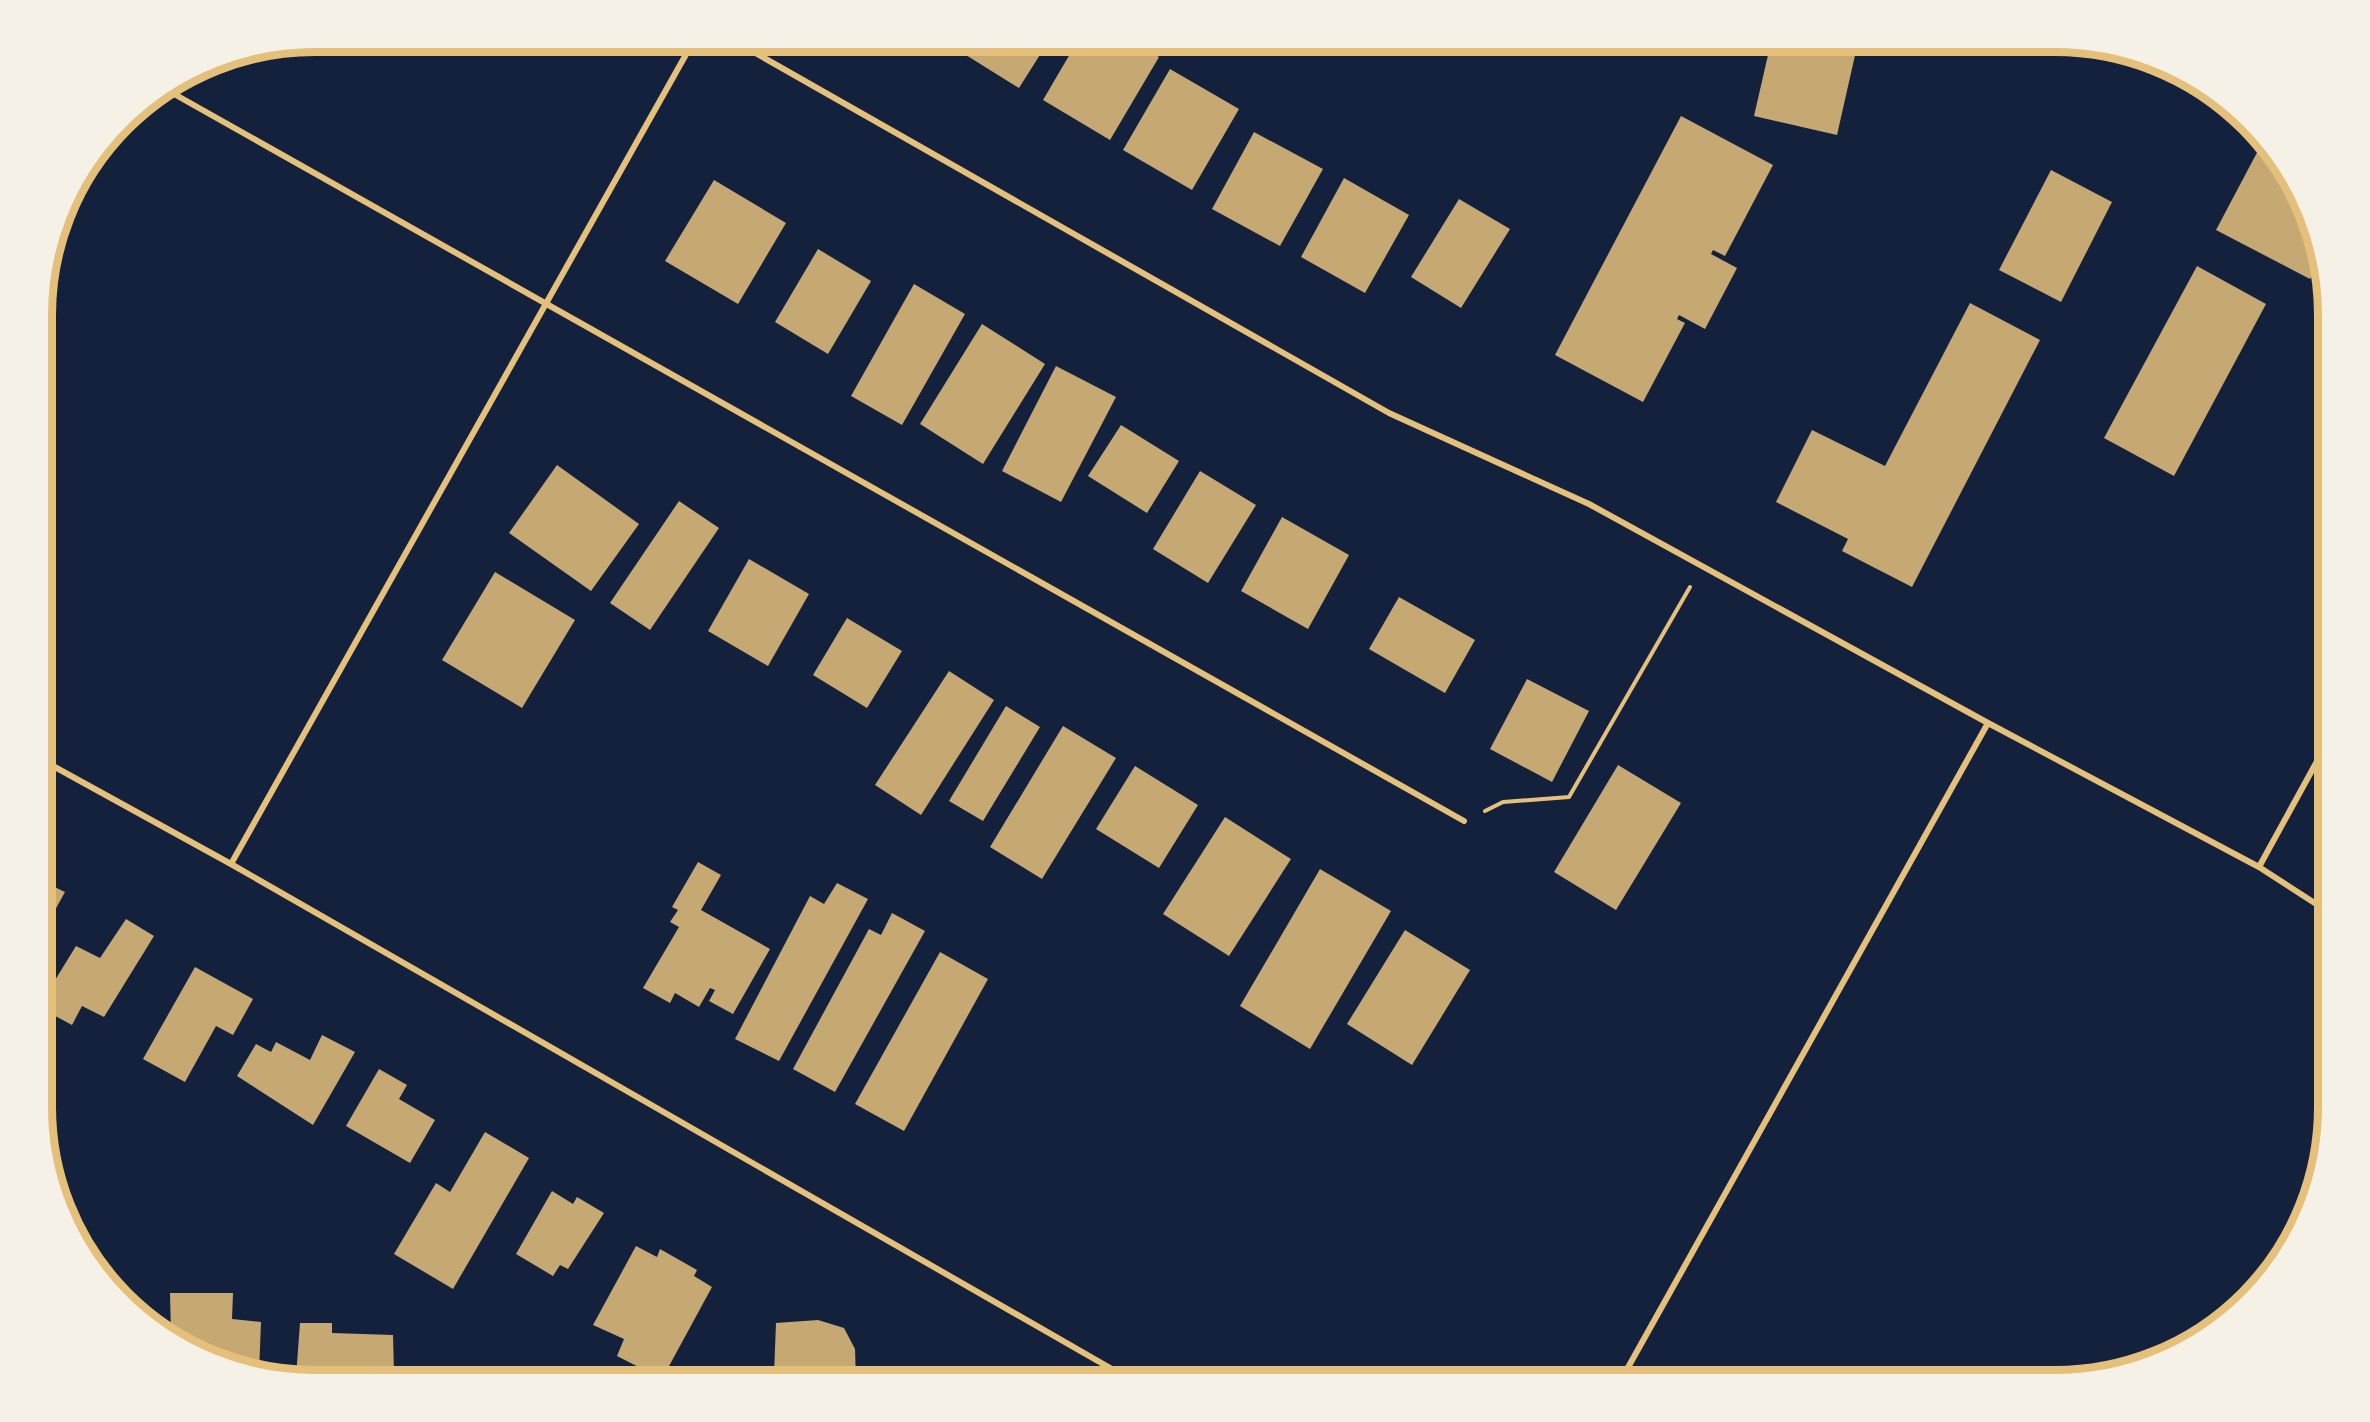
<svg xmlns="http://www.w3.org/2000/svg" width="2370" height="1422" font-family="Raleway,sans-serif">
	<style>
		.building { fill: #c6a872 }
		.lines { fill: none; stroke-linecap: round; stroke-linejoin: round }
		.path { stroke: #e5c07b; stroke-width: 4 }
		.minor { stroke: #e5c07b; stroke-width: 6 }
		.rim { fill: none; stroke: #e5c07b; stroke-width: 8 }
	</style>
	<rect width="100%" height="100%" fill="#14213d"/>
	<path class="building" d="M945,42H1048L1019,88Z
		M1077,42H1134L1159,57L1110,140L1043,100Z
		M1771,42H1858L1837,135L1754,116Z
		M1170,69L1239,109L1192,190L1123,150Z
		M1681,116L1773,165L1725,256L1713,250L1711,254L1737,268L1705,329L1679,315L1677,319L1685,323L1643,402L1555,355Z
		M1254,132L1323,169L1280,246L1212,209Z
		M2261,145L2282,164L2314,228L2320,260L2310,279L2216,230Z
		M2051,170L2112,202L2061,302L1999,270Z
		M1344,178L1409,215L1365,293L1301,257Z
		M714,180L786,223L738,304L665,261Z
		M1459,199L1510,229L1461,308L1411,277Z
		M818,249L871,281L828,354L775,322Z
		M2197,266L2266,304L2174,476L2104,438Z
		M914,284L965,314L902,425L851,396Z
		M1970,303L2040,340L1912,587L1842,551L1848,539L1776,502L1812,430L1885,466Z
		M982,324L1045,364L983,464L920,424Z
		M1056,366L1116,397L1061,502L1002,471Z
		M1121,425L1179,461L1147,513L1088,476Z
		M557,465L639,524L591,591L509,533Z
		M1200,471L1256,505L1208,583L1153,549Z
		M679,501L719,528L650,630L610,603Z
		M1282,517L1349,555L1308,629L1241,591Z
		M749,559L809,594L768,666L708,631Z
		M495,572L575,620L522,708L442,660Z
		M1399,597L1475,640L1445,693L1369,649Z
		M847,618L902,651L867,708L813,675Z
		M949,671L994,700L921,815L875,785Z
		M1527,679L1589,711L1552,782L1490,749Z
		M1006,706L1040,727L983,821L949,801Z
		M1063,726L1116,758L1042,879L990,847Z
		M1618,765L1681,803L1616,910L1554,872Z
		M1135,766L1198,805L1159,868L1096,829Z
		M1225,817L1291,859L1229,956L1163,914Z
		M698,862L721,875L701,910L770,949L733,1014L709,1001L715,990L710,988L699,1007L675,993L670,1003L643,988L679,927L670,922L678,910L672,907Z
		M1320,869L1391,911L1310,1049L1240,1006Z
		M44,882L65,892L44,930Z
		M837,883L868,899L779,1061L735,1039L810,896L824,904Z
		M892,913L925,931L835,1092L793,1069L869,929L881,935Z
		M126,919L154,936L104,1017L82,1006L72,1025L44,1010V998L76,946L100,958Z
		M1405,930L1470,970L1412,1065L1347,1024Z
		M940,952L988,979L904,1131L855,1104Z
		M195,967L253,999L233,1035L216,1026L185,1082L143,1059Z
		M322,1035L355,1052L313,1125L237,1076L256,1044L271,1052L276,1042L310,1060Z
		M379,1069L407,1085L399,1099L435,1120L410,1163L346,1126Z
		M485,1132L529,1158L453,1289L394,1254L436,1183L450,1192Z
		M552,1191L573,1204L577,1197L604,1213L568,1269L560,1265L553,1276L516,1254Z
		M636,1246L657,1257L660,1249L697,1270L694,1276L712,1287L662,1379L617,1356L624,1339L593,1325Z
		M100,1269L111,1270V1279Z
		M170,1293H233L232,1319L261,1322L259,1373L245,1371L179,1343L171,1336Z
		M818,1320L844,1328L855,1349L856,1380H707V1375L774,1374L776,1323Z
		M300,1323H332V1333L393,1335L394,1373L332,1371L333,1380L296,1377Z"/>
	<g class="lines">
		<path class="path" d="M1485,811L1503,802L1569,797L1690,587
			M2327,814L2317,855L2327,868"/>
		<path class="minor" d="M736,42L1389,413L1589,504L1988,723L2259,867L2327,911
			M167,90L1464,821
			M44,761L231,864L1131,1380
			M231,864L693,42
			M2259,867L2327,743
			M1621,1380L1988,723"/>
	</g>
	<path d="M0 0H2370V1422H0ZM315 52H2055A263 263 0 0 1 2318 315V1107A263 263 0 0 1 2055 1370H315A263 263 0 0 1 52 1107V315A263 263 0 0 1 315 52Z" fill="#f6f1e7" fill-rule="evenodd"/>
	<path class="rim" d="M315 52H2055A263 263 0 0 1 2318 315V1107A263 263 0 0 1 2055 1370H315A263 263 0 0 1 52 1107V315A263 263 0 0 1 315 52Z"/>
</svg>
